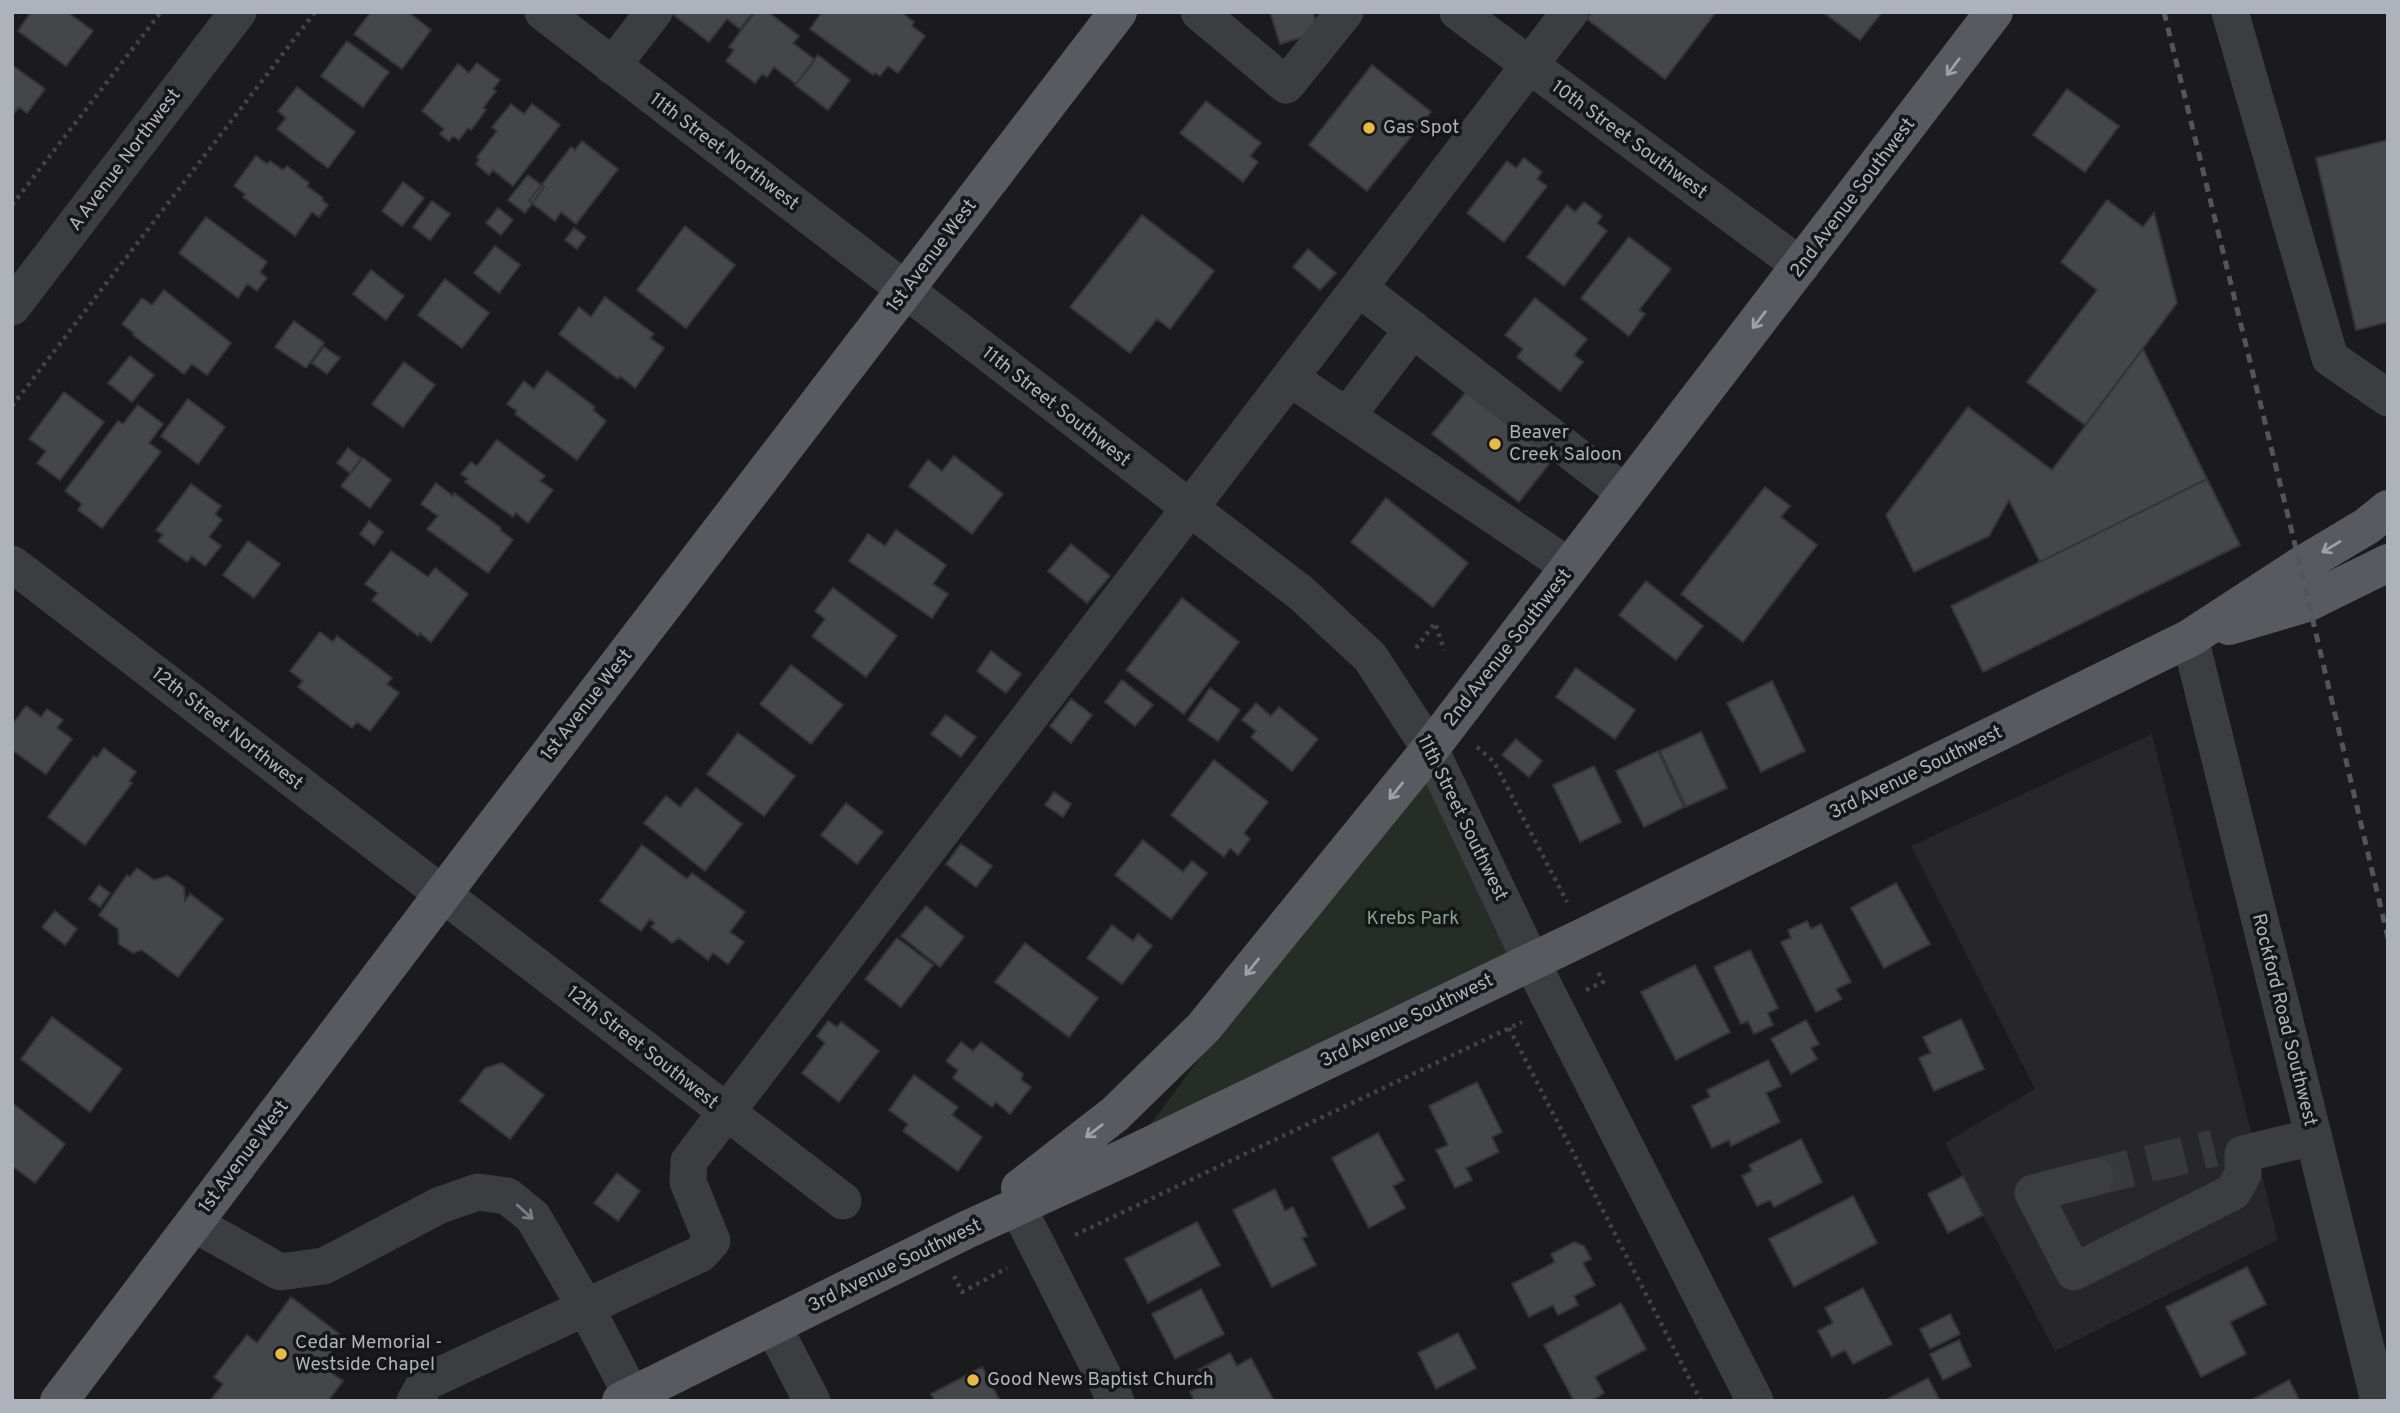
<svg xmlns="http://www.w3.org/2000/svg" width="2400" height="1413" font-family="Overpass,sans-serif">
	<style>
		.built { fill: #27272a }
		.green { fill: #252d26 }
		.building { fill: #45464a; stroke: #353539; stroke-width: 2 }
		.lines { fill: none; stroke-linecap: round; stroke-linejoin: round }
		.minor-tunnel { stroke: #38393d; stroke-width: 37; stroke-dasharray: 37 18; stroke-linecap: butt }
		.path { stroke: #424348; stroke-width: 4.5; stroke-dasharray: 3.5 5; stroke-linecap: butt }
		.minor { stroke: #3c3d41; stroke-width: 37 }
		.major { stroke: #585a60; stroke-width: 38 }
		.rail { stroke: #53555a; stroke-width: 5; stroke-dasharray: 9 7; stroke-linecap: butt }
		.oneway { stroke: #9da0a9 }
		.oneway2 { stroke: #7b7d84 }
		.poi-dot { fill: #e4ba4b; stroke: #161618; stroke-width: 2.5 }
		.labels { text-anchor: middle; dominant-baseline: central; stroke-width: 7; stroke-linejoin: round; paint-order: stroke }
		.poi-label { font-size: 19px; fill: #aeb2bb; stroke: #161618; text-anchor: start }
		.street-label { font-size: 19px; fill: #aeb2bb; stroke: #161618 }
		.park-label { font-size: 19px; fill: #87a48b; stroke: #161618 }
	</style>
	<rect width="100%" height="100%" fill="#1b1b1d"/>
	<path class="built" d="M2152,734L2278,1240L2055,1351L1945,1143L2035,1089L1911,846Z"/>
	<path class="green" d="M1430,749L1531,961L1126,1157Z"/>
	<path class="building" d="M31,12H67L93,31L66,66L18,31Z
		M371,12H408L431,30L402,69L354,34Z
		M753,12L740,29L727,19L709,42L671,13Z
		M755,12H768L799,36L793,43L815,60L796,84L774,67L767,77L762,74L755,83L726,61L734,50L729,47Z
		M822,12H901L914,22L912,26L925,36L898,73L888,66L880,76L875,73L873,75L810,29Z
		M1270,12H1313L1319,32L1280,44Z
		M1592,12H1716L1665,79L1587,19Z
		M1823,12H1882L1860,40Z
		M347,41L389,72L363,107L321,76Z
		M818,55L850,80L828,110L795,85Z
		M477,63L500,80L493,89L496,91L483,108L486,110L471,130L468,128L459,140L453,136L449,141L440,134L444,129L422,111L458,64L469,73Z
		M12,65L45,89L27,113L19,107L12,115Z
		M1372,65L1431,112L1367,191L1309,145Z
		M297,87L355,132L328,168L277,129L286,118L278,111Z
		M2067,89L2119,126L2085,172L2033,135Z
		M1206,101L1261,143L1250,156L1258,162L1243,182L1180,133Z
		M511,104L524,114L532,104L560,125L513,186L493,170L489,175L476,164L479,160L477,157L497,131L492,127Z
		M2388,140V322L2356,330L2316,158Z
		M582,141L618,169L576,224L561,212L555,221L529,201L571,147L575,150Z
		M256,156L267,164L270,161L283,170L287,166L309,183L307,186L323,198L322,200L328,205L319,217L312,212L295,236L243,197L245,194L234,186Z
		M1524,158L1542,172L1537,179L1547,186L1504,242L1467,213L1507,161L1516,168Z
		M528,175L544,187L525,213L508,200Z
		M403,182L424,198L402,226L382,211Z
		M2107,200L2143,227L2154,213L2177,303L2085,425L2027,382L2097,290L2061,262Z
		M432,201L450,214L430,240L413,227Z
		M1584,202L1602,216L1597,223L1607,231L1564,286L1527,257L1567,205L1575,212Z
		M498,208L513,220L501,235L486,223Z
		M1142,215L1214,271L1170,329L1157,319L1130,353L1070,307Z
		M206,217L267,262L260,272L267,278L257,291L247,284L238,298L179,253Z
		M685,226L735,265L686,328L637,290Z
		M574,228L586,237L577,249L565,240Z
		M1629,237L1671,269L1639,310L1645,314L1629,336L1581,298Z
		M495,246L520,265L499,293L474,273Z
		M1308,249L1336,273L1320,290L1293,267Z
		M371,270L404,296L386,320L353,294Z
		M445,279L489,313L462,348L418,315Z
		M164,290L231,343L207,375L192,364L184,374L133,335L134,333L122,324L142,298L152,305Z
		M605,297L654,334L650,338L664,348L635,388L620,376L618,379L559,334L579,307L591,317Z
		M1535,298L1587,339L1574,355L1583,362L1560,391L1517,357L1523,349L1505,335Z
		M294,321L324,343L306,368L275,347Z
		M324,347L340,358L327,374L312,363Z
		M2143,349L2207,479L2040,562L2009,500L1989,536L1914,572L1886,515L1968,407L2052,470Z
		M130,356L154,375L132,402L108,383Z
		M404,362L435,385L403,427L372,404Z
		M547,371L595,407L593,410L606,421L577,460L515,414L517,411L507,404L524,381L534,389Z
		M1470,387L1557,454L1519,502L1432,434Z
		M64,392L104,422L60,480L37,463L46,451L29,439Z
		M188,399L225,427L198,464L161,436Z
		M138,405L163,424L149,443L161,452L102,528L78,510L82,504L65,491L118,421L123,424Z
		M497,440L545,476L540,481L553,490L528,523L516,513L513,517L465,482L468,479L461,474L471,462L477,466Z
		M348,448L361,458L350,473L337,463Z
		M954,456L1003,494L972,534L909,486L928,460L942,471Z
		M363,458L391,480L370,508L341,486Z
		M2207,479L2240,545L1983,672L1951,606Z
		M436,483L453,496L454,493L501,528L500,530L513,540L488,573L427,529L438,516L421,504Z
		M191,484L221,506L215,514L222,520L209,537L221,546L205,566L192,556L187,562L158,541L163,535L156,530Z
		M1765,487L1790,506L1781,517L1817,545L1743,642L1681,594Z
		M1386,498L1468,563L1433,607L1351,542Z
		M369,521L383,532L374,545L360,534Z
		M896,530L946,565L933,584L948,594L932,618L849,561L868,534L885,546Z
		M248,541L280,564L254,598L223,575Z
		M1071,544L1110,576L1087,603L1048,571Z
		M391,551L428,577L435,568L468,594L431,642L420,633L418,636L372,600L378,593L365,584Z
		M1646,581L1703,626L1676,660L1619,615Z
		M833,588L897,636L866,677L812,636L825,619L815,611Z
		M1182,598L1239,642L1184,714L1126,670Z
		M320,632L333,642L337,636L392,678L387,684L399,693L370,731L357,722L352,728L298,687L303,681L290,671Z
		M991,651L1021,674L1006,693L977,671Z
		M791,665L843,705L811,744L760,704Z
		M1576,668L1635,710L1615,739L1556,697Z
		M1122,680L1153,705L1135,726L1105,702Z
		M1772,681L1805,751L1761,772L1727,703Z
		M1210,688L1240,710L1218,741L1188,720Z
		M1071,699L1092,715L1071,743L1050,726Z
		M1256,703L1271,716L1279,707L1318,739L1292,771L1251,737L1256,731L1242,720Z
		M26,706L41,717L47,709L63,720L57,728L72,739L46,774L12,750V725Z
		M946,715L976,737L961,757L931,734Z
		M1701,732L1727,788L1686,807L1660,751Z
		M738,733L795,776L764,816L707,774Z
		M1516,739L1542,761L1529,777L1502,755Z
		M104,748L136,772L129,781L132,783L85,845L48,817L94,756L97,758Z
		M1658,751L1684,807L1644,827L1616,771Z
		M1214,760L1268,802L1244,833L1250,839L1238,855L1230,848L1224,857L1171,815Z
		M1594,766L1621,822L1580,842L1553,785Z
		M696,788L742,824L705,871L644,823L666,796L680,807Z
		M1054,792L1071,804L1063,817L1045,805Z
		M846,803L883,832L857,864L821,835Z
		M1143,840L1183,872L1192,861L1207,873L1171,919L1115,875Z
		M961,844L992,866L976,887L946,864Z
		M642,845L687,879L692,873L745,912L730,932L744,942L728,964L713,953L708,960L679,938L672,943L651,927L655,923L650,919L641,931L600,901Z
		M137,868L154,880L168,876L184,887L185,901L190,894L223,919L178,977L142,950L133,953L119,944L118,929L99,915L127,875L130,877Z
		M1896,883L1930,944L1884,968L1851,908Z
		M99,885L110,893L100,907L89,899Z
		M926,906L964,937L940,967L901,936Z
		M55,911L77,929L65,945L42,927Z
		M1807,921L1811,929L1821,924L1851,982L1836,989L1842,999L1816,1012L1781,942L1791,938L1788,930Z
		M1112,925L1133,941L1138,934L1152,946L1122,984L1087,958Z
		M897,938L933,965L901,1007L865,979Z
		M1025,943L1098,998L1069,1037L995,982Z
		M1750,950L1778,1008L1768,1013L1773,1025L1754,1034L1748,1021L1741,1024L1714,967Z
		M1695,965L1730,1032L1676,1060L1641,992Z
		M52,1017L122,1069L90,1112L21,1059Z
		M1961,1019L1984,1069L1934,1091L1919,1058L1931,1053L1923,1037Z
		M1806,1020L1819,1044L1811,1048L1817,1059L1791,1074L1771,1039Z
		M828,1021L837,1027L841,1022L879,1051L839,1102L802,1073L825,1043L817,1036Z
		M961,1042L973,1051L981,1042L1023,1074L1021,1080L1031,1087L1010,1114L996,1102L992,1107L953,1078L958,1070L946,1061Z
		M1768,1060L1781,1086L1766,1093L1780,1122L1731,1146L1729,1140L1712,1148L1692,1106L1710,1097L1707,1090Z
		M502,1063L544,1095L510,1139L460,1101L485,1068Z
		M914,1075L958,1107L952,1115L982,1137L958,1171L903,1131L908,1124L889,1110Z
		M1477,1082L1502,1132L1492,1137L1499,1152L1466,1168L1472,1180L1455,1188L1436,1150L1448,1145L1429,1106Z
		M12,1103L65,1144L35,1183L12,1166Z
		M1378,1133L1404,1180L1393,1186L1405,1208L1369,1228L1332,1158Z
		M1801,1139L1822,1182L1774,1207L1770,1200L1757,1206L1742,1176L1752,1171L1749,1165Z
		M617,1173L640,1191L618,1221L594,1203Z
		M1963,1176L1983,1215L1948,1233L1928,1194Z
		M1275,1189L1285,1211L1293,1207L1307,1236L1302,1238L1316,1265L1272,1287L1233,1210Z
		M1853,1196L1877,1243L1794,1287L1769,1239Z
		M1197,1222L1220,1265L1148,1303L1125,1259Z
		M1574,1242L1584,1246L1591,1259L1583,1263L1595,1285L1574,1296L1578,1305L1558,1315L1553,1305L1529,1317L1512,1284L1555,1262L1551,1254Z
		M2247,1267L2266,1304L2230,1322L2246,1354L2201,1377L2166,1307Z
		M1863,1288L1892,1344L1853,1364L1845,1350L1832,1357L1818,1331L1833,1323L1825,1308Z
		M1201,1289L1224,1334L1175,1359L1152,1314Z
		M291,1297L343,1337L321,1365L343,1381L328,1401H210L223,1384L214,1377L247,1335L257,1343Z
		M1621,1303L1646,1349L1595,1377L1604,1393L1591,1401H1574L1544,1345Z
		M1950,1314L1960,1334L1930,1349L1920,1329Z
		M1458,1333L1476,1368L1436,1389L1418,1353Z
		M1959,1340L1971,1366L1943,1380L1930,1354Z
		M1230,1353L1237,1366L1251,1358L1274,1401H1195L1190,1392L1205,1384L1198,1370Z
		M982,1367L1000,1401H935L931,1394Z
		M1928,1378L1940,1401H1884Z
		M2289,1380L2300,1401H2250Z"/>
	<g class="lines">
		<path class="minor-tunnel" d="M2095,1177L2214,1148"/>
		<path class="path" d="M12,205L161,12
			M12,406L315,12
			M1416,648L1435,623L1444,650
			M1477,747L1494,762L1567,902
			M1586,990L1603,982L1598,972
			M1509,1028L1701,1401
			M1075,1235L1522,1022
			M954,1276L962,1292L1007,1268"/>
		<path class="minor" d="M543,12L1301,593L1370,657L1430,749L1531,961L1755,1401
			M1199,12L1286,85L1345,12
			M1458,12L1801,266
			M2230,12L2330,358L2388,398
			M612,66L654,12
			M1359,288L1626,494
			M12,307L238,12
			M1290,378L1570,567
			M1347,416L1413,329
			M12,564L843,1201
			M2190,638L2379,1401
			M2095,1177L2033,1193L2074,1272L2233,1192L2243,1174V1154L2313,1137
			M1017,1206L1116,1401
			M193,1223L280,1272L324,1266L440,1205L478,1192L507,1196L533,1217L586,1308L632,1396
			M773,1326L812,1401
			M415,1401L426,1382L700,1254L712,1241L688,1182L689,1161L1570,12"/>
		<path class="major" d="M2229,626L2307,603L2388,563
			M1020,1188L1115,1114L1203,1028L1430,749L1994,12
			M59,1401L479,846L1118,12
			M621,1401L966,1230L1126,1157L1583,937L2190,638L2300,566L2367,526L2388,509"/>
		<path class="rail" d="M2164,12L2291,528L2388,938"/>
	</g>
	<defs><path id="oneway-shaft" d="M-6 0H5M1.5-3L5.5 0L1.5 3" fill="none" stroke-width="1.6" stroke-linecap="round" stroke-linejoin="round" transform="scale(1.75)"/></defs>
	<g class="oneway">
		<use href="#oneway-shaft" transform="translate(1953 67) rotate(127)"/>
		<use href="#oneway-shaft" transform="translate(1759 320) rotate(128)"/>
		<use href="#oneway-shaft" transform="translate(2331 547) rotate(149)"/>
		<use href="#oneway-shaft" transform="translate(1396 791) rotate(129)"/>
		<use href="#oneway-shaft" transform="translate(1252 967) rotate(129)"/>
		<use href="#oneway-shaft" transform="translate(1094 1131) rotate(142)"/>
	</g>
	<use class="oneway2" href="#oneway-shaft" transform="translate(525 1212) rotate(42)"/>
	<g class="poi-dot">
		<circle cx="1369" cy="128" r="7"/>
		<circle cx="1495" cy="444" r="7"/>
		<circle cx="281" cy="1354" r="7"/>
		<circle cx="973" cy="1380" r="7"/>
	</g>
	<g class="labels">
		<g class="poi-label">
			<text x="1383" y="128">Gas Spot</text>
			<text x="1509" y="433">Beaver<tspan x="1509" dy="22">Creek Saloon</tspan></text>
			<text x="295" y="1343">Cedar Memorial -<tspan x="295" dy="22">Westside Chapel</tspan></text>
			<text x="987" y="1380">Good News Baptist Church</text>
		</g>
		<g class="street-label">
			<text transform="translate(1629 140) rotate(36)">10th Street Southwest</text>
			<text transform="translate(724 152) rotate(37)">11th Street Northwest</text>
			<text transform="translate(125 160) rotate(-53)">A Avenue Northwest</text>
			<text transform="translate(1853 198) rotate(-53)">2nd Avenue Southwest</text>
			<text transform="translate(932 256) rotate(-53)">1st Avenue West</text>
			<text transform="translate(1056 407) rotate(38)">11th Street Southwest</text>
			<text transform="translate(1508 648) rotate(-52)">2nd Avenue Southwest</text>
			<text transform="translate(587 705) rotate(-52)">1st Avenue West</text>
			<text transform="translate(227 729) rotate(38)">12th Street Northwest</text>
			<text transform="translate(1916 773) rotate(-26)">3rd Avenue Southwest</text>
			<text transform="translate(1462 818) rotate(64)">11th Street Southwest</text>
			<text transform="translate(2284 1020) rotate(76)">Rockford Road Southwest</text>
			<text transform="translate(1407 1021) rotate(-26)">3rd Avenue Southwest</text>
			<text transform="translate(642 1048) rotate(38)">12th Street Southwest</text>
			<text transform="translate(244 1157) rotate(-53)">1st Avenue West</text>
			<text transform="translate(895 1266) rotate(-26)">3rd Avenue Southwest</text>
		</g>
		<g class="park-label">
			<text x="1413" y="919">Krebs Park</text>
		</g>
	</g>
	<rect width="2400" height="1413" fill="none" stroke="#aeb2bb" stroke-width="28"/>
</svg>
